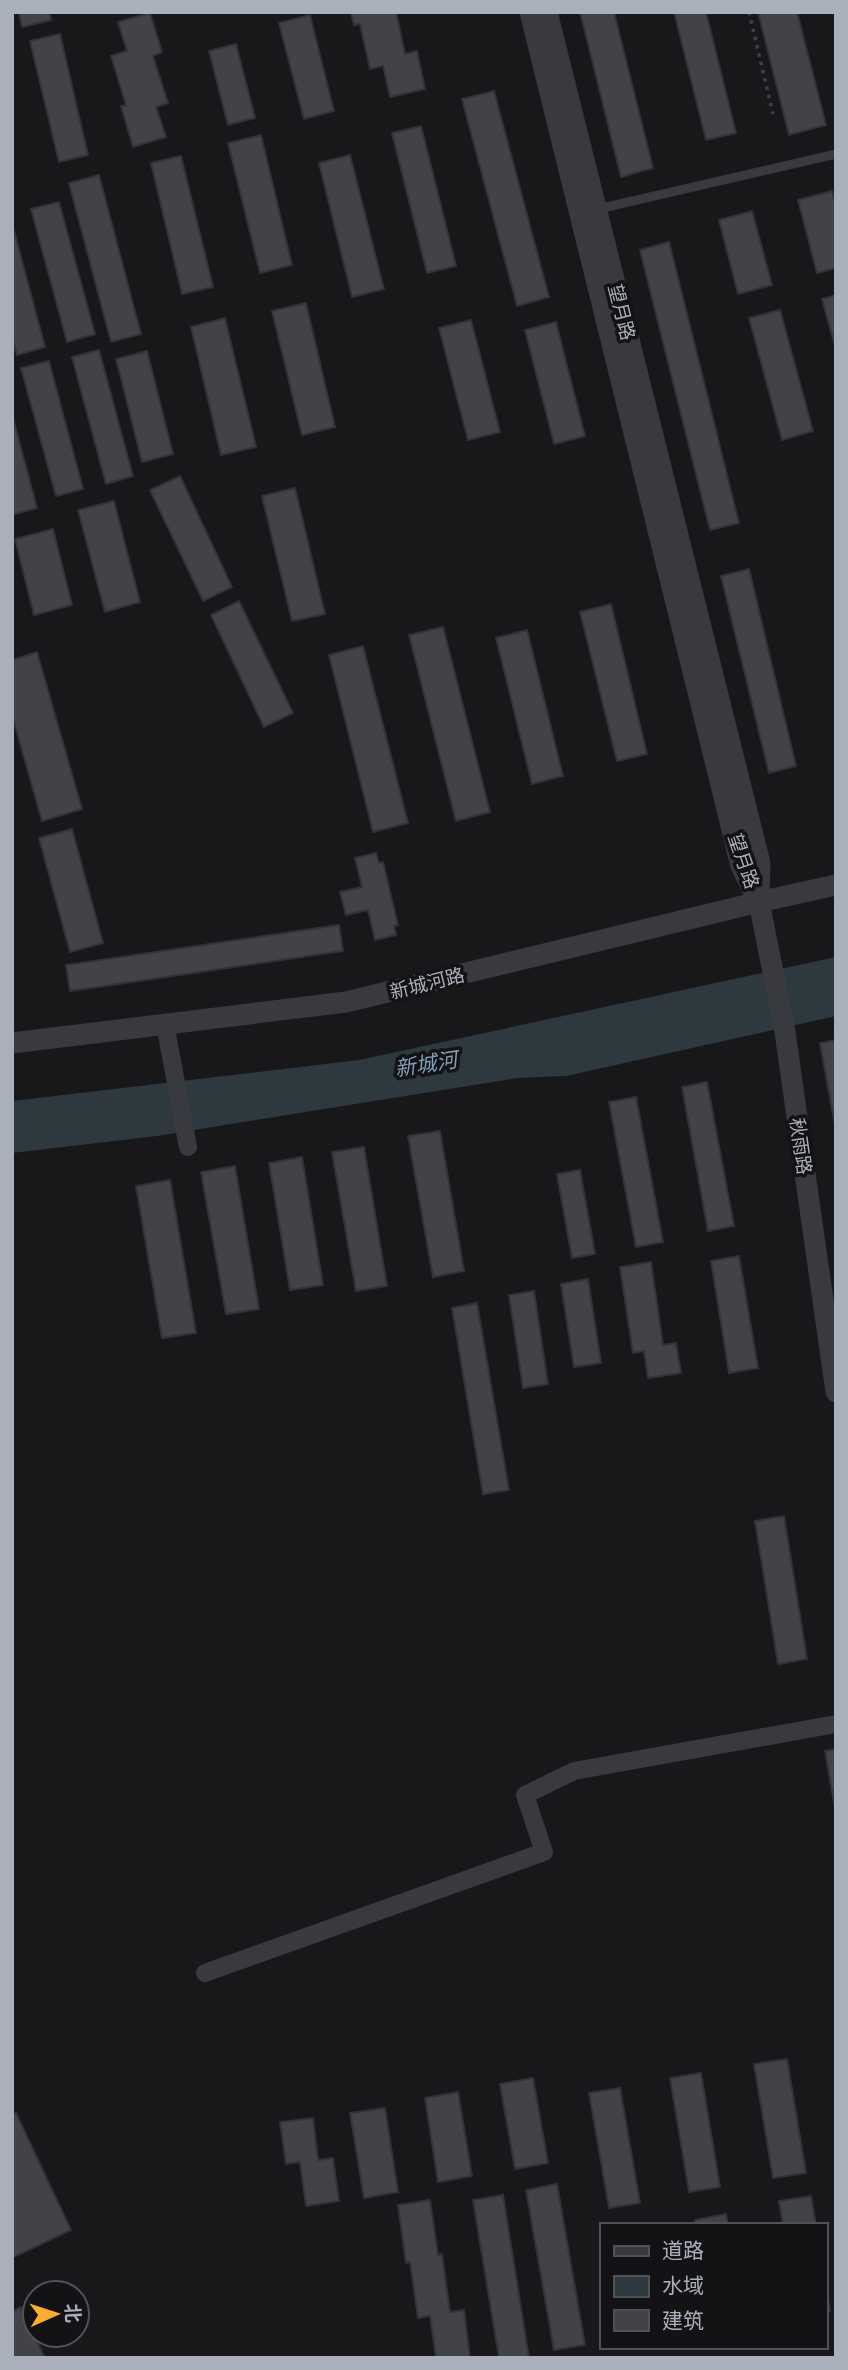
<svg xmlns="http://www.w3.org/2000/svg" width="848" height="2370" font-family="'PT Sans Narrow','Noto Sans SC',sans-serif">
	<style>
		.water { fill: #2d383f }
		.building { fill: #424347; stroke: #323237; stroke-width: 2 }
		.lines { fill: none; stroke-linecap: round; stroke-linejoin: round }
		.path { stroke: #3f4147; stroke-width: 3.5; stroke-dasharray: 3.5 5; stroke-linecap: butt }
		.service { stroke: #393a40; stroke-width: 9 }
		.minor { stroke: #393a40; stroke-width: 18 }
		.tertiary { stroke: #393a40; stroke-width: 21 }
		.labels { text-anchor: middle; dominant-baseline: central; stroke-width: 7; stroke-linejoin: round; paint-order: stroke }
		.street-label { font-size: 19px; fill: #aab0bb; stroke: #131315 }
		.water-label { font-size: 21px; font-style: italic; fill: #7fa0b7; stroke: #131315 }
	</style>
	<rect width="100%" height="100%" fill="#18181a"/>
	<path class="water" d="M836,957V1016L566,1076L517,1078L157,1136L12,1153V1101L359,1060Z"/>
	<path class="building" d="M19,12H49L51,20L22,27Z
		M351,12H396L405,54L417,51L425,89L390,97L383,66L370,69L360,24L354,25Z
		M580,12H614L653,168L621,177Z
		M674,12H706L736,133L706,140Z
		M758,12H797L826,125L789,135Z
		M150,13L162,52L153,56L168,103L156,107L166,137L133,147L121,106L126,105L111,56L127,51L118,22Z
		M310,15L334,111L304,119L279,23Z
		M60,34L88,155L59,162L30,41Z
		M236,44L255,118L228,125L209,51Z
		M494,91L549,297L517,306L462,99Z
		M421,126L456,266L427,273L392,133Z
		M261,135L292,265L260,273L228,143Z
		M350,155L384,289L352,297L319,163Z
		M181,156L213,287L182,294L151,163Z
		M99,175L141,334L111,342L69,183Z
		M832,191L836,207V268L817,273L798,200Z
		M59,202L95,334L67,342L31,209Z
		M752,211L772,285L738,294L719,220Z
		M12,223L45,347L17,355L12,337Z
		M669,242L739,523L710,530L640,250Z
		M836,295V350L822,299Z
		M306,303L335,427L302,435L272,311Z
		M780,310L813,431L782,440L749,318Z
		M225,318L256,447L221,455L191,327Z
		M471,320L500,432L468,440L439,328Z
		M556,322L585,436L554,444L525,330Z
		M99,350L133,476L106,484L72,357Z
		M147,351L173,454L142,462L116,359Z
		M49,361L83,489L56,496L21,368Z
		M12,414L37,508L12,515Z
		M180,476L232,587L203,601L150,490Z
		M295,488L325,614L292,621L262,496Z
		M114,501L140,602L105,612L78,510Z
		M53,529L72,605L34,615L15,539Z
		M749,569L796,766L769,773L721,576Z
		M239,601L293,713L264,727L211,615Z
		M611,604L647,754L617,761L580,612Z
		M443,627L490,812L456,821L409,635Z
		M527,630L563,776L532,784L496,638Z
		M363,646L408,823L373,832L329,655Z
		M37,652L82,809L42,821L12,715V660Z
		M72,829L103,943L70,952L39,838Z
		M376,853L379,863L383,862L398,925L394,926L396,935L375,940L368,910L346,915L340,892L362,887L355,858Z
		M339,925L343,951L70,991L66,965Z
		M836,1040V1131L820,1043Z
		M707,1082L734,1226L708,1231L682,1087Z
		M636,1097L663,1242L636,1247L609,1102Z
		M440,1131L464,1271L433,1277L408,1136Z
		M364,1147L387,1286L356,1291L332,1152Z
		M302,1157L323,1285L290,1290L269,1163Z
		M235,1166L259,1309L226,1314L201,1172Z
		M580,1170L595,1254L572,1258L557,1174Z
		M170,1180L196,1333L162,1338L136,1186Z
		M739,1256L758,1368L729,1373L711,1261Z
		M651,1262L663,1345L676,1343L681,1373L648,1378L644,1351L633,1353L620,1267Z
		M588,1279L601,1363L574,1367L561,1284Z
		M534,1291L548,1384L523,1388L509,1295Z
		M477,1303L509,1490L483,1494L452,1308Z
		M784,1516L807,1659L778,1664L755,1521Z
		M836,1749V1814L825,1751Z
		M787,2059L806,2173L773,2178L754,2064Z
		M701,2073L720,2187L689,2192L670,2078Z
		M533,2078L548,2163L515,2169L500,2084Z
		M620,2088L640,2203L609,2208L589,2093Z
		M458,2092L472,2176L438,2182L425,2098Z
		M385,2108L398,2192L364,2198L350,2113Z
		M16,2113L71,2230L12,2258V2114Z
		M313,2118L318,2160L333,2158L339,2201L306,2206L300,2162L286,2164L280,2122Z
		M557,2184L585,2345L554,2350L526,2190Z
		M503,2195L529,2358H499L473,2200Z
		M811,2196L816,2225H783L779,2201Z
		M430,2200L438,2255L442,2254L450,2312L464,2310L470,2358H436L430,2316L418,2318L410,2262L406,2263L398,2205Z
		M726,2214L728,2225H695V2220Z
		M825,2281L830,2311L825,2312Z
		M21,2307L45,2358H12V2312Z"/>
	<g class="lines">
		<path class="path" d="M749,12L773,114"/>
		<path class="service" d="M598,209L836,154"/>
		<path class="minor" d="M165,1024L188,1147
			M205,1973L544,1852L525,1795L574,1771L836,1724"/>
		<path class="tertiary" d="M530,12L741,866L759,902L785,1032L836,1392
			M547,12L760,863L759,896
			M12,1043L346,1002L759,902L836,885"/>
	</g>
	<g class="labels">
		<g class="street-label">
			<text transform="translate(622 312) rotate(76)">望月路</text>
			<text transform="translate(744 861) rotate(71)">望月路</text>
			<text transform="translate(427 983) rotate(-14)">新城河路</text>
			<text transform="translate(801 1146) rotate(82)">秋雨路</text>
		</g>
		<g class="water-label">
			<text transform="translate(426 1064) rotate(-9)">新城河</text>
		</g>
	</g>
	<rect width="848" height="2370" fill="none" stroke="#aab0bb" stroke-width="28"/>
	<rect x="600" y="2223" width="228" height="126" fill="#131315" stroke="#4f5257" stroke-width="2"/>
	<rect x="614" y="2246" width="35" height="10" fill="#393a40" stroke="#4f5257" stroke-width="2"/>
	<text x="662" y="2258" font-size="21" fill="#aab0bb">道路</text>
	<rect x="614" y="2276" width="35" height="21" fill="#2d383f" stroke="#4f5257" stroke-width="2"/>
	<text x="662" y="2293" font-size="21" fill="#aab0bb">水域</text>
	<rect x="614" y="2310" width="35" height="21" fill="#424347" stroke="#4f5257" stroke-width="2"/>
	<text x="662" y="2328" font-size="21" fill="#aab0bb">建筑</text>
	<g transform="translate(56 2314) rotate(87)"><circle r="33" fill="#131315" stroke="#4f5257" stroke-width="2"/>
	<path d="M0-5L12 26L0 18L-12 26Z" fill="#fbad2f"/>
	<text y="-10" font-size="19" font-weight="bold" text-anchor="middle" fill="#aab0bb">北</text>
	</g>
</svg>
